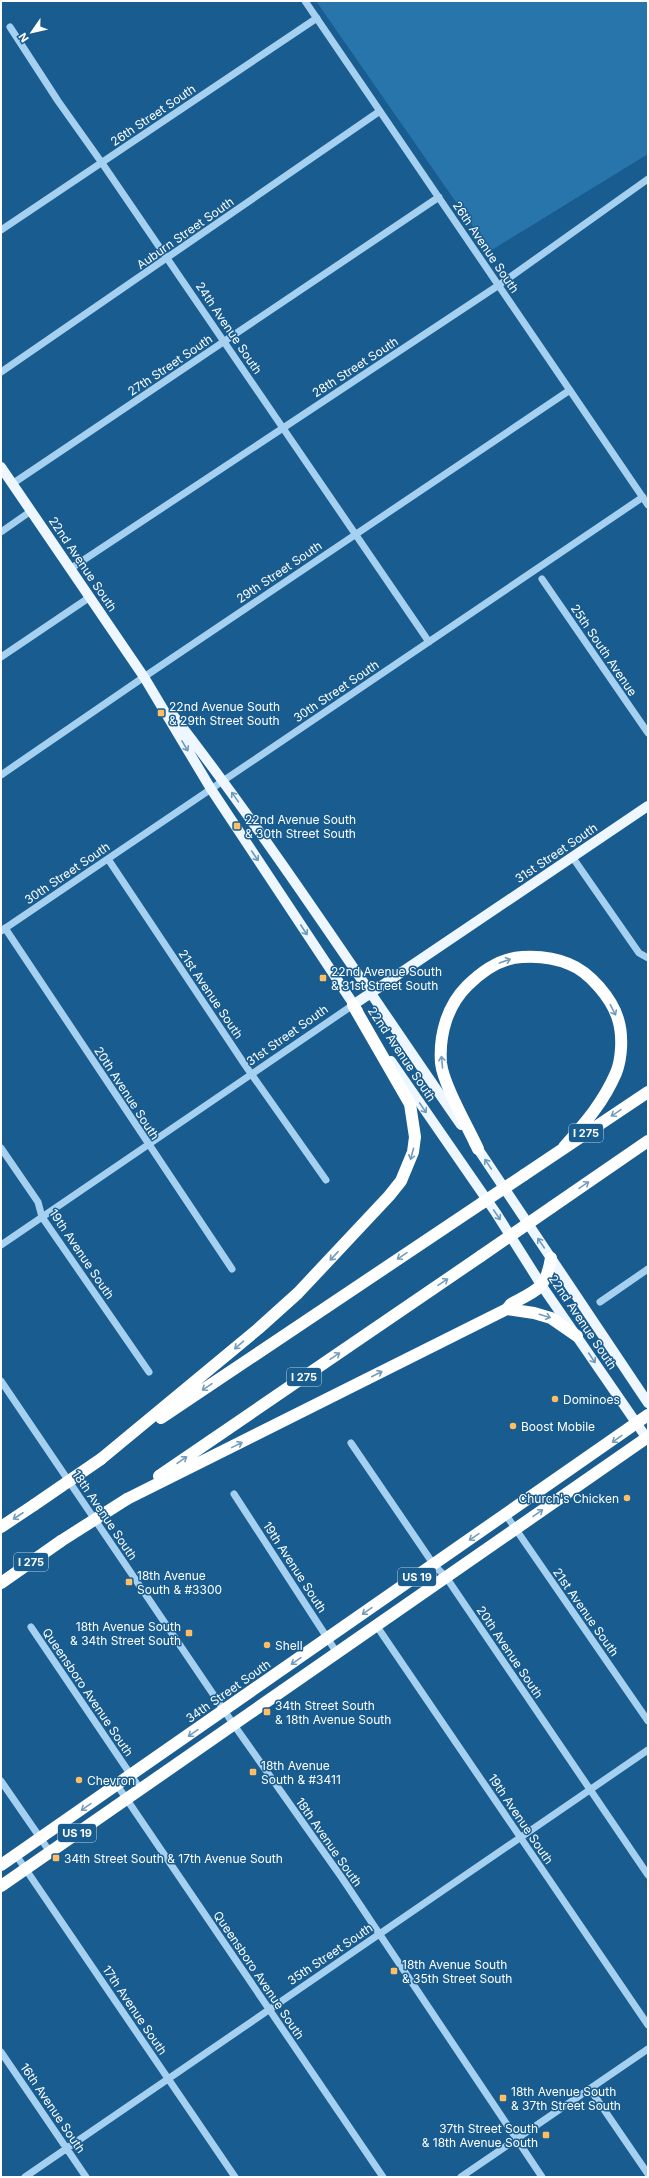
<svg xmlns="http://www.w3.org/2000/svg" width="649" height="2178" font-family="Inter,sans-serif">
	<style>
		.green { fill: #2875ac }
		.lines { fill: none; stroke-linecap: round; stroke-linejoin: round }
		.minor { stroke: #a5d0ef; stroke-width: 7 }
		.major { stroke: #eef7ff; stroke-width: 10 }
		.highway { stroke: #fff; stroke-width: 12 }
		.highway-bridge { stroke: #fff; stroke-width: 12 }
		.oneway { stroke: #6e9abc }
		.oneway2 { stroke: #749dbc }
		.poi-dot { fill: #ffbe64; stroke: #185c90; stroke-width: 1.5 }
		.labels { text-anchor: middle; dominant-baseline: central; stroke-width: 3; stroke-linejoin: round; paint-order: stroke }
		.shield { fill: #185c90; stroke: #bacede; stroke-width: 1 }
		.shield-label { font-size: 11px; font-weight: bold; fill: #fff }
		.street-label { font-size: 12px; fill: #fff; stroke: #185c90 }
		.poi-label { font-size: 12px; fill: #fff; stroke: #185c90; text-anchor: start }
	</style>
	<rect width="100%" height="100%" fill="#185c90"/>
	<path class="green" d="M316,1H648V154L490,251Z"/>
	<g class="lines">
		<path class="minor" d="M305,1L648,505
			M10,27L58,101L102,163L429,642
			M1,230L317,18
			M1,372L380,111
			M12,484L439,197
			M1,532L31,511
			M70,569L499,285L648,179
			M542,579L648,733
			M1,657L90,597
			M1,775L144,677L570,390
			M573,858L639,953L648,958
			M108,859L245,1065L326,1180
			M5,928L232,1269
			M1,931L643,497
			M1,1148L38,1202L42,1217L149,1372
			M1,1245L353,1005
			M600,1302L648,1269
			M1,1381L234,1725L342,1878L542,2177
			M351,1443L434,1565L446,1577L648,1875
			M234,1494L337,1653
			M506,1515L648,1721
			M376,1625L648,2025
			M31,1627L141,1790
			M1,1781L50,1852
			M117,1785L383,2177
			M16,1855L235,2177
			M1,2052L86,2177
			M590,2089L648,2174
			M25,2177L648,1750
			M461,2177L648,2049"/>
		<path class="major" d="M1,467L144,677L211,789L358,1011
			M173,715C275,847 366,988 461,1125
			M353,1005L648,806
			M391,1061L496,1213L542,1286L648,1440
			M474,1143L648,1403"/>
		<path class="highway" d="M478,1149C469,1129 443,1084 441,1063C439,1035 447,1006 467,986C482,971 500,958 522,957C537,956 555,958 569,964C590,972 612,999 618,1019C623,1035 622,1058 616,1073C603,1103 585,1123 564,1147
			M524,1175L648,1092
			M552,1207L648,1141
			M507,1309L534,1313L551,1318L577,1336
			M161,1418L482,1203
			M101,1459L258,1329L298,1293L389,1196L401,1181L413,1152L415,1137L410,1104L353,1005
			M159,1476L481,1256
			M127,1499L507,1309L511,1304C537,1290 546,1289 551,1258
			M1,1527L34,1505
			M1,1583L61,1541
			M1,1865L648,1415
			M1,1886L648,1437"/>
		<path class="highway-bridge" d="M482,1203L524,1175
			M481,1256L552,1207
			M34,1505L101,1459
			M61,1541L127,1499"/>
	</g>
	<defs><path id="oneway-shaft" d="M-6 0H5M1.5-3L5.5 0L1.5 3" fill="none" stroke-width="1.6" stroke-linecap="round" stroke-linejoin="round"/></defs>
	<g class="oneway">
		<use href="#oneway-shaft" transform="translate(185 746) rotate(59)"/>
		<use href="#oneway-shaft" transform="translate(235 797) rotate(-125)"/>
		<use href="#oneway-shaft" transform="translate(255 856) rotate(56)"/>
		<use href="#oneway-shaft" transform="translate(304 930) rotate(57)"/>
		<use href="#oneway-shaft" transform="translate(423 1108) rotate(56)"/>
		<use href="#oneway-shaft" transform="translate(488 1164) rotate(-124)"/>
		<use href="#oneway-shaft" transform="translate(497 1215) rotate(56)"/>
		<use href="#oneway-shaft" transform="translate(541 1243) rotate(-124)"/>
		<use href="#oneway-shaft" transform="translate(592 1358) rotate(56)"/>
	</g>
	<g class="oneway2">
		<use href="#oneway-shaft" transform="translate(505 961) rotate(-19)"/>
		<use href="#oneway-shaft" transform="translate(613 1010) rotate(63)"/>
		<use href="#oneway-shaft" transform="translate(442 1062) rotate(-95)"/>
		<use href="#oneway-shaft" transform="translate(616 1113) rotate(146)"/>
		<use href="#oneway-shaft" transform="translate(412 1154) rotate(105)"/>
		<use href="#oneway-shaft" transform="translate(584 1185) rotate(-34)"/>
		<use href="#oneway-shaft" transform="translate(334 1256) rotate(133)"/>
		<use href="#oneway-shaft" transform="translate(402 1256) rotate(146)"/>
		<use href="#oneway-shaft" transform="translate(443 1282) rotate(-34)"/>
		<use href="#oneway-shaft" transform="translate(545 1316) rotate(17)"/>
		<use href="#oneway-shaft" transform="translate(239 1345) rotate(139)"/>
		<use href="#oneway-shaft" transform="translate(335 1356) rotate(-34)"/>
		<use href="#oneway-shaft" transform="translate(377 1374) rotate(-27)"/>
		<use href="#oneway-shaft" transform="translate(207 1387) rotate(146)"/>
		<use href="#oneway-shaft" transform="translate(617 1439) rotate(144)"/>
		<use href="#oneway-shaft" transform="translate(237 1445) rotate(-26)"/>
		<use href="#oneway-shaft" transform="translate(182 1460) rotate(-35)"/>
		<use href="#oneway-shaft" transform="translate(538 1513) rotate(-35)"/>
		<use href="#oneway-shaft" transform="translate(18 1516) rotate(147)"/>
		<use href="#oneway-shaft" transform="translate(474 1537) rotate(146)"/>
		<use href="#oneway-shaft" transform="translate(367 1611) rotate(145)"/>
		<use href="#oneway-shaft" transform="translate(296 1661) rotate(145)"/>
		<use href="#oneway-shaft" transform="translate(193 1733) rotate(145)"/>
		<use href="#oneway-shaft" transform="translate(86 1807) rotate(145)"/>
	</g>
	<g class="poi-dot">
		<rect x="157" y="709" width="8" height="8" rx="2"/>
		<rect x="233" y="822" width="8" height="8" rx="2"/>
		<rect x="319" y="974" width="8" height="8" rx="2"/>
		<circle cx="555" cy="1399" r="4"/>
		<circle cx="513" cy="1426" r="4"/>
		<circle cx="627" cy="1498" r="4"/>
		<rect x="125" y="1578" width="8" height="8" rx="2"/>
		<rect x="185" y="1629" width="8" height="8" rx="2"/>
		<circle cx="267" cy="1645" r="4"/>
		<rect x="263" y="1708" width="8" height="8" rx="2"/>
		<rect x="249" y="1768" width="8" height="8" rx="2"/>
		<circle cx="79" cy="1780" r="4"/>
		<rect x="52" y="1854" width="8" height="8" rx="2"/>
		<rect x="390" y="1967" width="8" height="8" rx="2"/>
		<rect x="499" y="2094" width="8" height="8" rx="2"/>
		<rect x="542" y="2131" width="8" height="8" rx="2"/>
	</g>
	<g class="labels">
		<g class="shield">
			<rect x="569" y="1124" width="34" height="18" rx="3"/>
			<rect x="287" y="1368" width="34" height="18" rx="3"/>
			<rect x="14" y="1553" width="34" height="18" rx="3"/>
			<rect x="398" y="1568" width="38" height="18" rx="3"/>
			<rect x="58" y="1824" width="38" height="18" rx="3"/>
		</g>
		<g class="shield-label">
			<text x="586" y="1133">I 275</text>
			<text x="304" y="1377">I 275</text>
			<text x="31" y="1562">I 275</text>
			<text x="417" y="1577">US 19</text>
			<text x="77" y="1833">US 19</text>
		</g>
		<g class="street-label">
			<text transform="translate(153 115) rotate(-34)">26th Street South</text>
			<text transform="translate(185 233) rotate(-35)">Auburn Street South</text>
			<text transform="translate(486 247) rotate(56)">26th Avenue South</text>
			<text transform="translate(229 328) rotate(56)">24th Avenue South</text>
			<text transform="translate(170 365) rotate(-34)">27th Street South</text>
			<text transform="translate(355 367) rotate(-33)">28th Street South</text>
			<text transform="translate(83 564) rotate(56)">22nd Avenue South</text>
			<text transform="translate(279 572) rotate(-34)">29th Street South</text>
			<text transform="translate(604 650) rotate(56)">25th South Avenue</text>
			<text transform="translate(336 691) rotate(-34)">30th Street South</text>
			<text transform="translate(556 853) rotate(-34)">31st Street South</text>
			<text transform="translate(67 873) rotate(-34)">30th Street South</text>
			<text transform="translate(211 994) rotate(56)">21st Avenue South</text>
			<text transform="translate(287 1035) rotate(-35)">31st Street South</text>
			<text transform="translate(402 1054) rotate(56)">22nd Avenue South</text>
			<text transform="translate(127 1093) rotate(57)">20th Avenue South</text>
			<text transform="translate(82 1254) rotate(56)">19th Avenue South</text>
			<text transform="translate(583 1322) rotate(56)">22nd Avenue South</text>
			<text transform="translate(105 1515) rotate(56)">18th Avenue South</text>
			<text transform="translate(295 1567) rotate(57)">19th Avenue South</text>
			<text transform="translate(586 1612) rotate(55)">21st Avenue South</text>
			<text transform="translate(510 1652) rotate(56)">20th Avenue South</text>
			<text transform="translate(228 1691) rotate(-35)">34th Street South</text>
			<text transform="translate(88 1692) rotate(56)">Queensboro Avenue South</text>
			<text transform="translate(521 1819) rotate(56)">19th Avenue South</text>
			<text transform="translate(329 1842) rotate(55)">18th Avenue South</text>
			<text transform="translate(330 1954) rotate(-34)">35th Street South</text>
			<text transform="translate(259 1975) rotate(56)">Queensboro Avenue South</text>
			<text transform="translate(135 2010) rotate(56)">17th Avenue South</text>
			<text transform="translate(53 2108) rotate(56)">16th Avenue South</text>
		</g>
		<g class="poi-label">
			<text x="169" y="706">22nd Avenue South<tspan x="169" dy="14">&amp; 29th Street South</tspan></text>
			<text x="245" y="819">22nd Avenue South<tspan x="245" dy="14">&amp; 30th Street South</tspan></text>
			<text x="331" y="971">22nd Avenue South<tspan x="331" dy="14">&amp; 31st Street South</tspan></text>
			<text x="563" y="1399">Dominoes</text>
			<text x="521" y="1426">Boost Mobile</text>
			<text x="619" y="1498" text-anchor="end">Church's Chicken</text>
			<text x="137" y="1575">18th Avenue<tspan x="137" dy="14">South &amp; #3300</tspan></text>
			<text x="181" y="1626" text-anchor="end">18th Avenue South<tspan x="181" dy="14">&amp; 34th Street South</tspan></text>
			<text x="275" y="1645">Shell</text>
			<text x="275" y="1705">34th Street South<tspan x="275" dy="14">&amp; 18th Avenue South</tspan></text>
			<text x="261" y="1765">18th Avenue<tspan x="261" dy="14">South &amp; #3411</tspan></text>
			<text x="87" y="1780">Chevron</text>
			<text x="64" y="1858">34th Street South &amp; 17th Avenue South</text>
			<text x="402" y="1964">18th Avenue South<tspan x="402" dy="14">&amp; 35th Street South</tspan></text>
			<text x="511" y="2091">18th Avenue South<tspan x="511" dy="14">&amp; 37th Street South</tspan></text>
			<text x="538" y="2128" text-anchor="end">37th Street South<tspan x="538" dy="14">&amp; 18th Avenue South</tspan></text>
		</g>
	</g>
	<rect width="649" height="2178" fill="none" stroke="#ffffff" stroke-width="4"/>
	<g transform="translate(32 32) rotate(236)" stroke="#185c90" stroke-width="3" paint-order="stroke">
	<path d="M0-3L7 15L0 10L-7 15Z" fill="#ffffff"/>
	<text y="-6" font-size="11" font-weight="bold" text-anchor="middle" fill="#ffffff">N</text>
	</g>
</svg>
